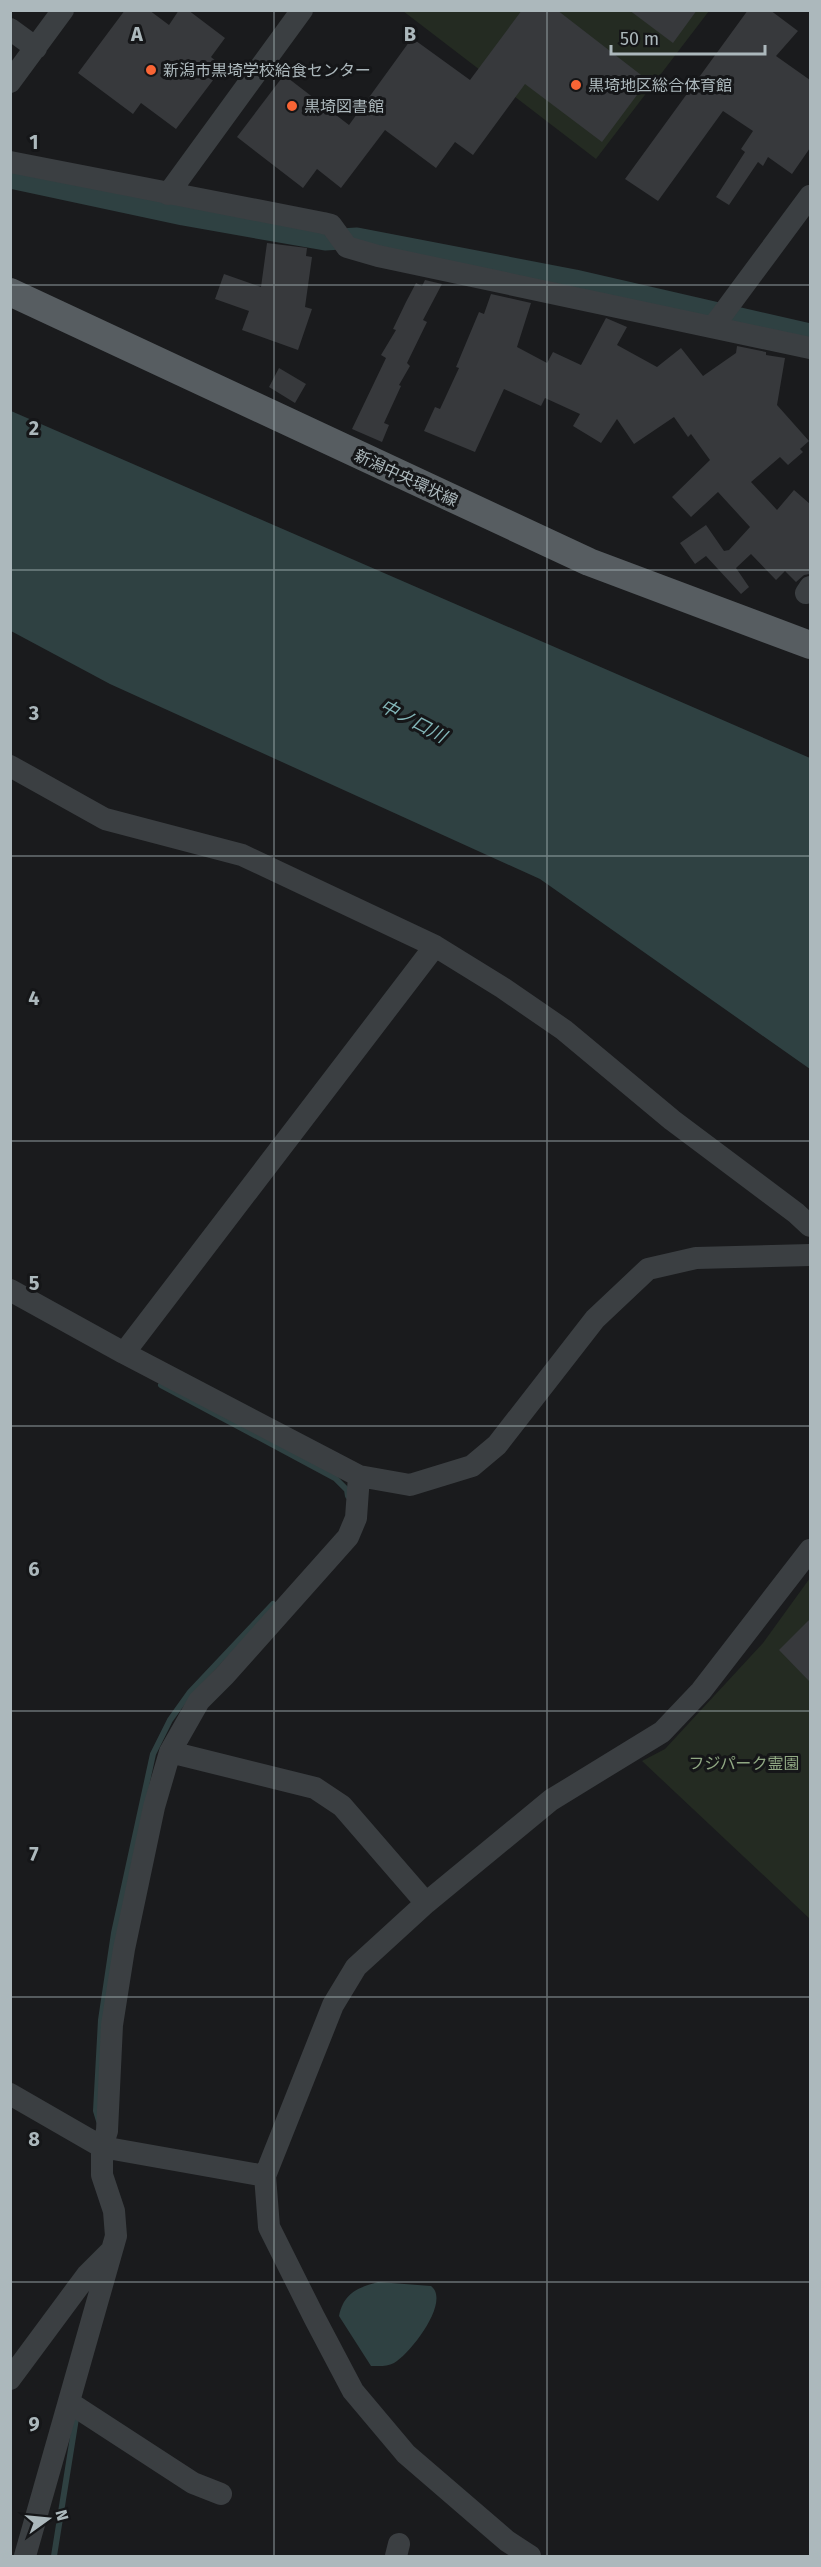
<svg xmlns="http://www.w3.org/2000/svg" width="821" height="2567" font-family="'Fira Sans','Noto Sans JP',sans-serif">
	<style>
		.green { fill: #242b22 }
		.water { fill: #2f4142 }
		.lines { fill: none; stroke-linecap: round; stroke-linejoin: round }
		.stream { stroke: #2f4142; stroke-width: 6 }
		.canal { stroke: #2f4142; stroke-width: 21 }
		.building { fill: #37393c }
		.minor { stroke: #3b3f42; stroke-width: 22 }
		.major { stroke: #575d61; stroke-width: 28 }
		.grid { fill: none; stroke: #acb8bc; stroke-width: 1.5; stroke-opacity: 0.55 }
		.poi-dot { fill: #f96535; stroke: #151618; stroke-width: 2 }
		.labels { text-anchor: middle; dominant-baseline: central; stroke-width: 6; stroke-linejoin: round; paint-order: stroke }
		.poi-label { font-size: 16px; fill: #acb8bc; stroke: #151618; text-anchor: start }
		.street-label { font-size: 16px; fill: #acb8bc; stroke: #151618 }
		.park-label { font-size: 16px; fill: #90a883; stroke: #151618 }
		.water-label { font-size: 18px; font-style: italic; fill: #83b6b8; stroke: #151618 }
		.grid-label { font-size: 20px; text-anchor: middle; font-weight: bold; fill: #acb8bc; stroke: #151618; stroke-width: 6; stroke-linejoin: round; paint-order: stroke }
	</style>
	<rect width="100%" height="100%" fill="#1a1b1d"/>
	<path class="green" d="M403,11H709L596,159Z
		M810,1578V1919L642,1761L665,1749L763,1643Z"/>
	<path class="water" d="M11,411L810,758V1069L540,879L110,684L11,631Z
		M378,2282L431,2286C451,2301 411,2353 394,2363C387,2367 378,2366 371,2366L339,2316C344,2293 357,2288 378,2282Z"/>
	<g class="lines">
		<path class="stream" d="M161,1385L335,1478L347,1490L348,1496
			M99,2121L96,2111L101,2020L114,1933L153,1754L170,1720L190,1692L273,1604
			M54,2556L77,2412"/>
		<path class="canal" d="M10,178L183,215L325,240L357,238L575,280L810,334"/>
	</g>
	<path class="building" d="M125,10H149L169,25L179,10H188L225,38L211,57L223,67L176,129L141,103L133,114L78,73Z
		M522,10H557L645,78L634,92L637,95L602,142L525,84L473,155L455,142L436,168L385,130L341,188L317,169L303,188L237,137L284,75L349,125L412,38L470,80Z
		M629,10H697L673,43Z
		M748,10H770L798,31L776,56L810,80V148L792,174L768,157L763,166L758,162L729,205L716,197L745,152L741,149L753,131L723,111L658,201L625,179Z
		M267,243L307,248L306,256L312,257L305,307L312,309L298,350L242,330L249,311L215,299L224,274L261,287Z
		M425,280L442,284L423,320L427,322L407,363L410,366L399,385L401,386L384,423L389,425L382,442L352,429L386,358L381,355L396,330L393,329L406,302L416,283L422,286Z
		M491,294L531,303L517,347L547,363L553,352L581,365L606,318L627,327L617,345L657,367L681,348L703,376L736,353L737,346L766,352V355L785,358L777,405L809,441L800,449L803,452L788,465L780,457L751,482L777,510L794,490L810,504V574L804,575L796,582L785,571L776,580L751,554L736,568L749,587L741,594L706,556L695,564L680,543L706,525L724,551L729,550L750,527L718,492L691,517L672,497L710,460L691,434L688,437L674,417L634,444L617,419L601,443L573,426L580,414L545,398L541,406L504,389L475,452L424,431L435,407L440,409L459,368L456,367L479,312L484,314Z
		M279,368L306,384L295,403L269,387Z
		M810,1619V1682L779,1650Z"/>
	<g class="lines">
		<path class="minor" d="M10,29L36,48
			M10,82L63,10
			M10,162L323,223L331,225L347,247L378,256L810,348
			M168,194L302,10
			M713,327L810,196
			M806,593L810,587
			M10,766L105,819L242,855L435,946L503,988L564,1030L672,1120L796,1213L810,1226
			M10,1290L124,1353L359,1476L410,1485L472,1466L497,1445L595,1319L648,1269L696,1258L810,1255
			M124,1353L435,946
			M170,1752L315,1788L342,1806L426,1903
			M10,2094L102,2147L265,2176
			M10,2379L87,2275L110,2252
			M70,2403L193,2483L221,2494
			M25,2556L116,2236L114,2211L102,2175V2147L107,2131L112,2025L124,1949L154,1807L170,1752L199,1701L225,1675L348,1537L356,1518L359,1476
			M396,2556L399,2544
			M530,2556L507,2541L406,2454L353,2391L314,2317L269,2227L265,2176L333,2005L356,1967L426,1903L551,1800L662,1732L701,1691L810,1550"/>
		<path class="major" d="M10,292L589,562L810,645"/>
	</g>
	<path class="grid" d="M274,10V2556M547,10V2556M10,285H810M10,570H810M10,856H810M10,1141H810M10,1426H810M10,1711H810M10,1997H810M10,2282H810"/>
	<g class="poi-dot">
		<circle cx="151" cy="70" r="6"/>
		<circle cx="576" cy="85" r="6"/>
		<circle cx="292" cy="106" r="6"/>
	</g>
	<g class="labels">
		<g class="poi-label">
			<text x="163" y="70">新潟市黒埼学校給食センター</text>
			<text x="588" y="85">黒埼地区総合体育館</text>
			<text x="304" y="106">黒埼図書館</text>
		</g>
		<g class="street-label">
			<text transform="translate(406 478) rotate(25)">新潟中央環状線</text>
		</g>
		<g class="park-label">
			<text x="744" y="1763">フジパーク霊園</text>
		</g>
		<g class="water-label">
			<text transform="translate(413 721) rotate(28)">中ノ口川</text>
		</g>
	</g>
	<g class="grid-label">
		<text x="137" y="41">A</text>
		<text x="410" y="41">B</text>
		<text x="34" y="149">1</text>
		<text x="34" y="435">2</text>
		<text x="34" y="720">3</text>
		<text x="34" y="1005">4</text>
		<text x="34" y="1290">5</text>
		<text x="34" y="1576">6</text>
		<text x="34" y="1861">7</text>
		<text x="34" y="2146">8</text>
		<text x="34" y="2431">9</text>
	</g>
	<rect width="821" height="2567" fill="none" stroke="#acb8bc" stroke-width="24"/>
	<g transform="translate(48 2519) rotate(75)" stroke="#151618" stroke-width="4.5" paint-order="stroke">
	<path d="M0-4.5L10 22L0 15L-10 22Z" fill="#acb8bc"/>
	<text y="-9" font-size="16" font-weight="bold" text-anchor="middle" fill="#acb8bc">N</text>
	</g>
	<path d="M611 45v9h154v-9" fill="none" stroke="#acb8bc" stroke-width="3"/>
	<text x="620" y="45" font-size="18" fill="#acb8bc" stroke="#151618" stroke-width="4.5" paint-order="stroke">50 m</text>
</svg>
